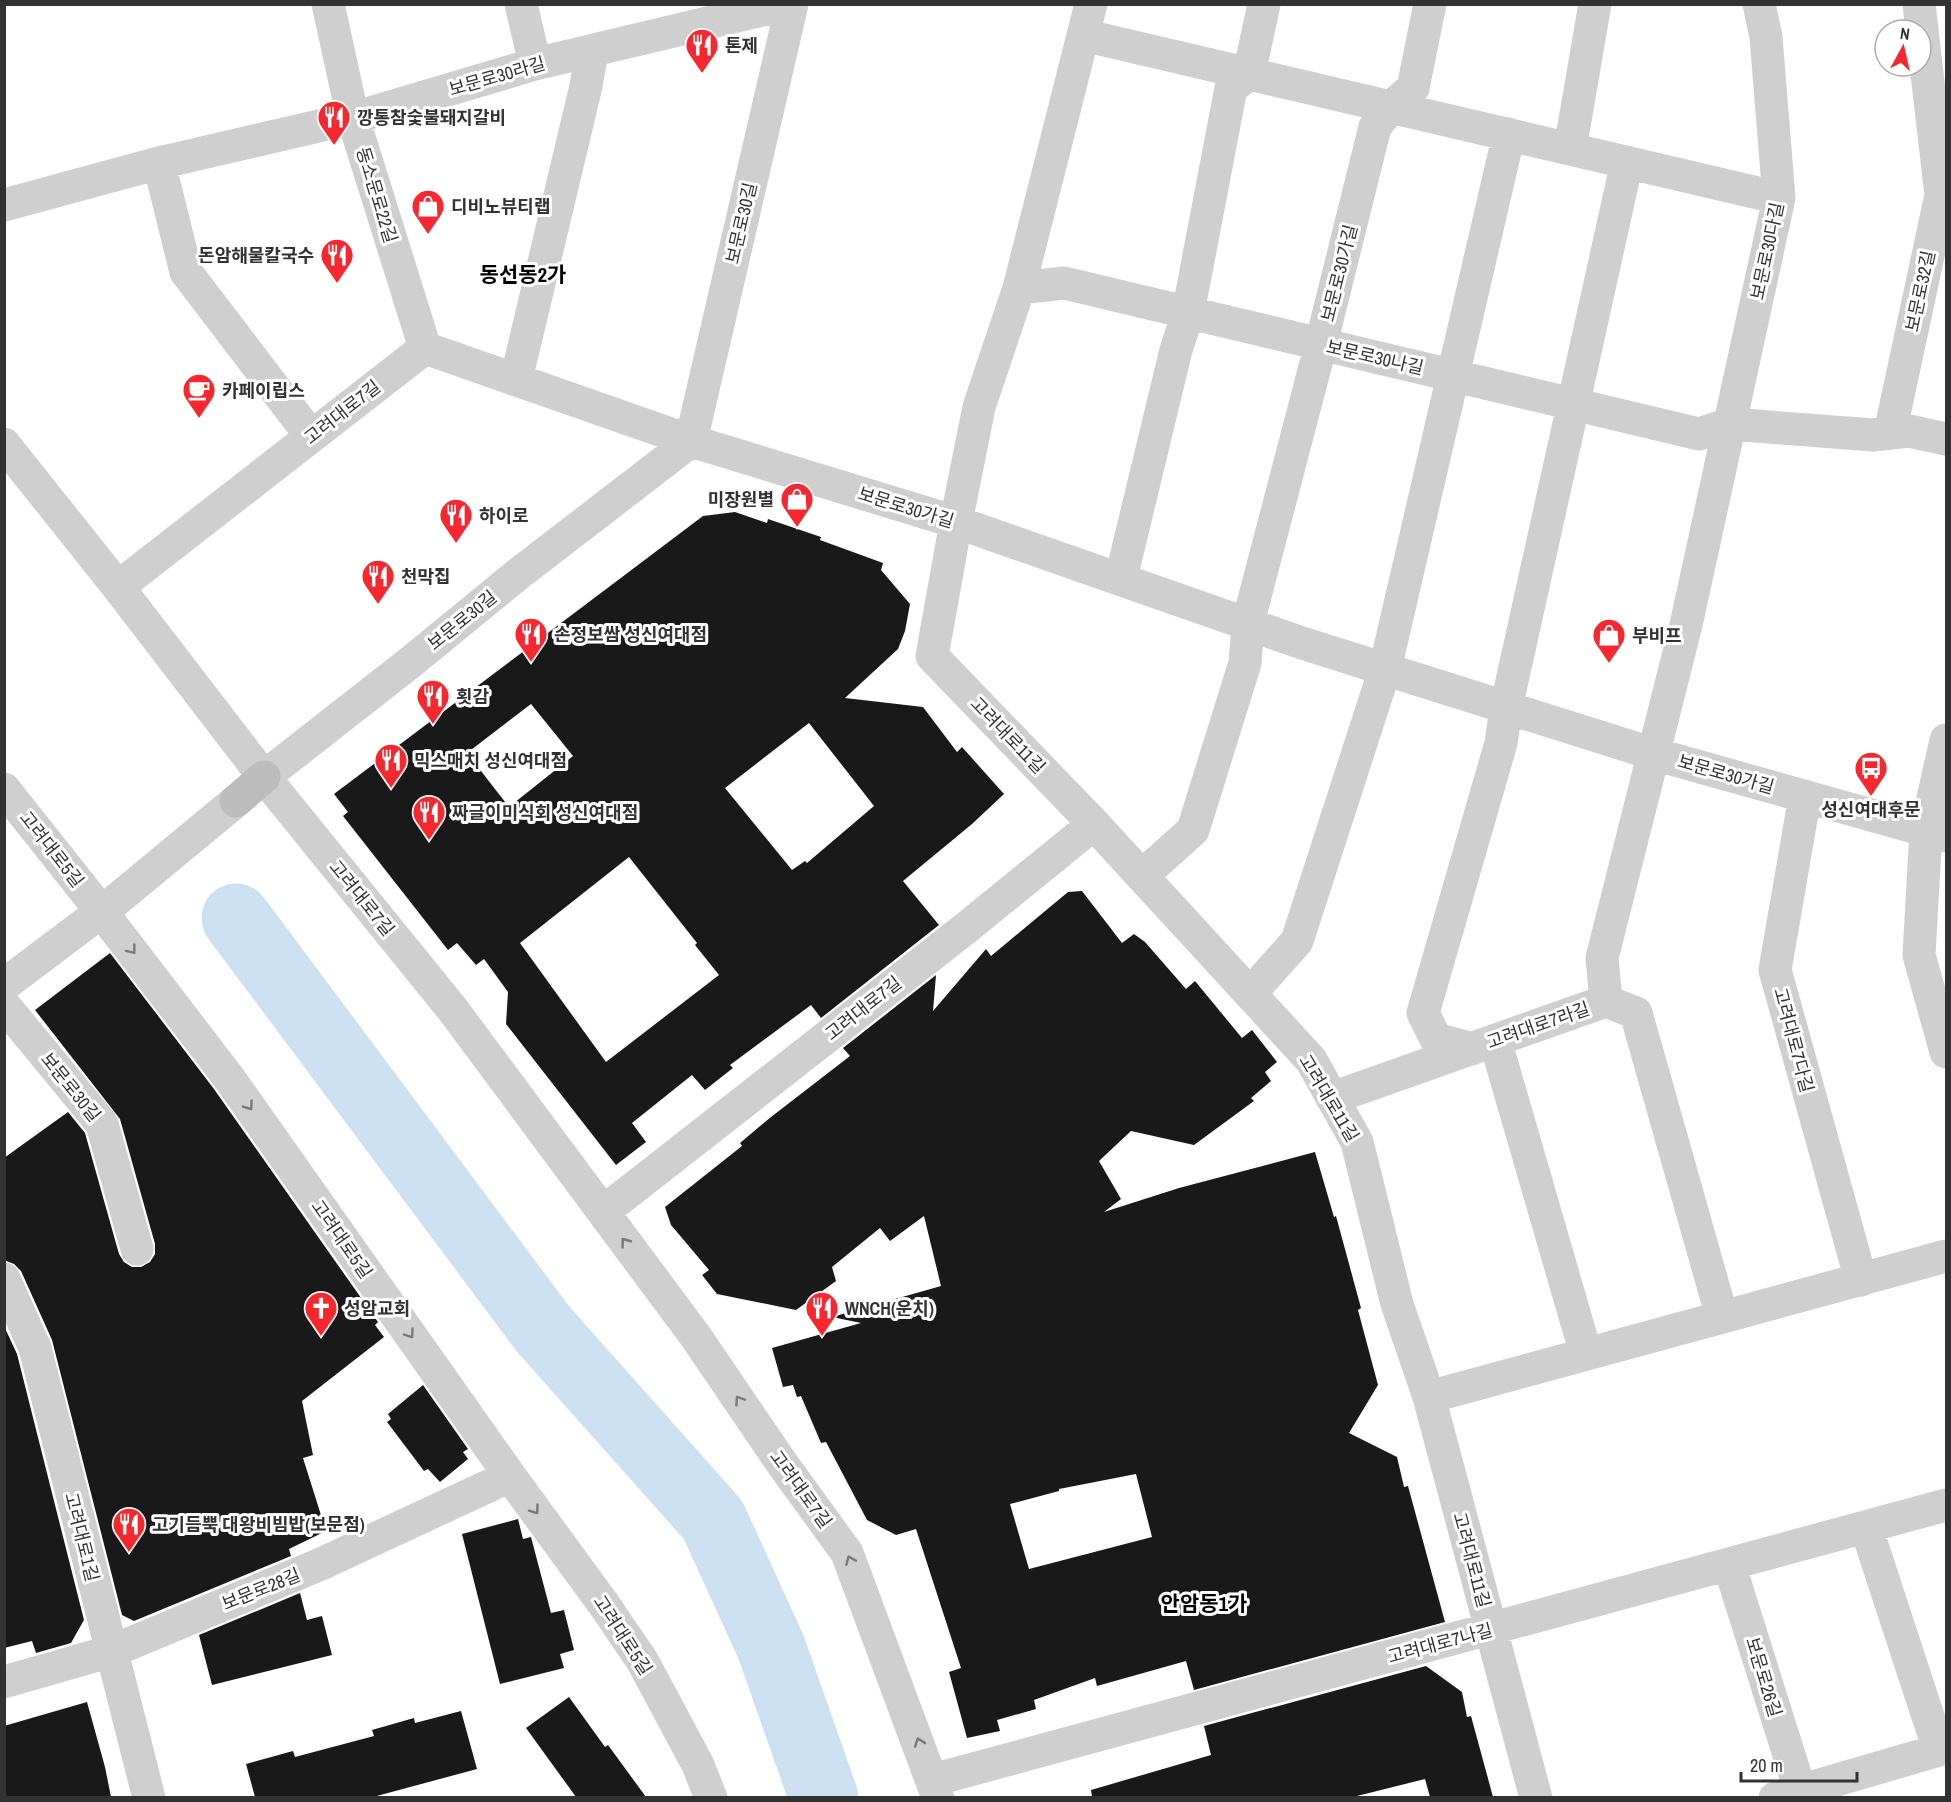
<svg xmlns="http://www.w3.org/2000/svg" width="1951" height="1802" font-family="'Archivo Narrow','Noto Sans KR',sans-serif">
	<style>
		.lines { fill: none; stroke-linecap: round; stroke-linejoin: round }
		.river { stroke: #cbe1f1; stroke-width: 69 }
		.building { fill: #191919; fill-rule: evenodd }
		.street { stroke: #cfcfcf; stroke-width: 33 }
		.secondary { stroke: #bcbcbc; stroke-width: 33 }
		.oneway { stroke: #797979 }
		.labels { text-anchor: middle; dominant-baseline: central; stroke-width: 6; stroke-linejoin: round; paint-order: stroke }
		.poi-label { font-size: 18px; font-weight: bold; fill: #323232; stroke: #fff; text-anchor: start }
		.street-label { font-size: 18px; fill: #323232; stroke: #fff }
		.quarter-label { font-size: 21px; font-weight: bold; fill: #000; stroke: #fff }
	</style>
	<rect width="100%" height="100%" fill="#fff"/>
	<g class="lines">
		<path class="river" d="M236,918L543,1329L713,1520L771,1647L824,1798"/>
	</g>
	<path class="building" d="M735,512L767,523L768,519L821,537L820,540L883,563L881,570L910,604L905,631L898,649L845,698L923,707L957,752L962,747L1004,794L972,824L903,881L939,925L821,1018L811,1005L730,1065L733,1068L705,1090L692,1075L632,1123L646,1142L616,1165L506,1024L508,992L484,959L476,965L457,943L448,950L343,816L348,812L334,794L703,516ZM531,704L573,756L509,807L467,753ZM809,723L874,806L807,863L805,861L792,870L725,788ZM629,857L697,943L695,945L719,975L606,1062L520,943Z
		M1082,891L1122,943L1134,934L1145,942L1186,989L1195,981L1242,1038L1252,1030L1277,1062L1265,1072L1271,1081L1251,1098L1254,1101L1194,1145L1131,1131L1099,1161L1121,1199L1104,1212L1179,1188L1315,1152L1334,1217L1336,1216L1361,1308L1358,1310L1378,1385L1349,1433L1397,1457L1404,1487L1408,1486L1445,1622L1194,1690L1186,1661L1097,1686L1095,1678L1034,1700L1036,1709L997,1720L1000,1731L967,1738L949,1672L961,1668L916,1529L896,1535L867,1520L826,1442L821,1443L801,1396L797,1397L793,1385L783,1387L772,1348L861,1323L832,1317L941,1286L924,1216L890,1241L880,1228L832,1267L836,1281L796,1310L717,1294L702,1275L709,1270L671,1225L665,1207L742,1146L740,1143L771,1117L850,1056L843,1048L936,975L933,1011L986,949L991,956L1068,892ZM1136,1474L1152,1537L1029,1569L1010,1504L1059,1491V1489Z
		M110,953L214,1089L378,1322L375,1325L384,1337L302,1401L313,1455L303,1458L326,1531L289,1549L291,1556L134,1621L122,1615L52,1340L21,1271L14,1264L4,1260V1158L68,1112L85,1133L119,1254L124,1262L132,1267H141L150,1262L155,1254V1244L120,1119L35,1010Z
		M4,1326L17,1354L84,1620L71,1643L36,1653L32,1641L4,1648Z
		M423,1385L468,1449L463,1452L468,1459L440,1482L428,1469L424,1471L387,1422L391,1419L388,1414Z
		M518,1519L523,1539L531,1537L551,1613L564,1610L574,1650L560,1654L564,1668L500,1684L462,1534Z
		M300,1593L307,1620L322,1616L332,1655L212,1685L199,1635Z
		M1426,1666L1462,1692L1467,1717L1471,1716L1493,1797H1430L1425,1779L1353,1797H1092L1091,1790L1211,1755L1204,1726Z
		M569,1697L605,1747L608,1745L646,1797H576L526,1728Z
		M87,1702L105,1767L111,1797H4V1726Z
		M461,1711L477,1769L373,1797H255L246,1764L293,1751L295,1757L374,1736L372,1730L414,1718L415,1723Z"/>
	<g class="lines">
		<path class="street" d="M328,4L353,118L425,348
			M521,4L535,64
			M1091,4L1019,288L979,407L956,522L932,656L1094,824L1311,1060L1357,1142L1397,1304L1429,1397L1536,1798
			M1083,35L1779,198
			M1570,149L1595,4
			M159,163L186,272L311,436
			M4,205L159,163L353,118L535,64L787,4
			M1019,288L1064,283L1699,434L1730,424L1873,435L1909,431L1946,439
			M425,348L691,441L956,522L1302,643L1654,754L1946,836
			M516,380L586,86L592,51
			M1890,433L1941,195L1919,4
			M4,444L118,587L264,777L453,1010L696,1337L781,1462L847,1553L938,1798
			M1121,578L1176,350L1188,313L1231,88L1249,74L1264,4
			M118,587L425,348
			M1946,740L1926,830L1919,955L1946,1052
			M264,777L412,661L517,575L691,441L792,4
			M4,789L101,911L229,1078L510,1476L605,1606L643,1662L698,1765L711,1798
			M1805,796L1775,970L1861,1280
			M1142,876L1193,830L1245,663L1248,623L1321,344L1375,127L1391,107L1413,88L1430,4
			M4,985L114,902L236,801
			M1250,994L1297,941L1385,669L1509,134
			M1606,1001L1636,1013L1722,1317
			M4,1005L102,1124L137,1249
			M1495,1040L1586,1354
			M1472,1049L1436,1039L1423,1013L1501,743L1506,708L1627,162
			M1332,1098L1606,1001L1602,958L1686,625L1779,198L1766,37L1759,4
			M603,1212L966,928L1094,824
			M4,1279L35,1348L149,1798
			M1429,1397L1946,1256
			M1866,1527L1939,1750
			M1729,1564L1800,1790
			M4,1682L112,1651L321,1564L510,1476
			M933,1780L1946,1505
			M1775,1798L1946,1748"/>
		<path class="secondary" d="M236,801L264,777"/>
	</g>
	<defs><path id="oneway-chevron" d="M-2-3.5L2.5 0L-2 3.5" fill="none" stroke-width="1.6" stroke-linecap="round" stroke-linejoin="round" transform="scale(1.5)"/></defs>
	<g class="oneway">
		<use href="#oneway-chevron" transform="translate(132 950) rotate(52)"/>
		<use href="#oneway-chevron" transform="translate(249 1106) rotate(55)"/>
		<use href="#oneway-chevron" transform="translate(625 1242) rotate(-127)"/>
		<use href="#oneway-chevron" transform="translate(410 1334) rotate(55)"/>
		<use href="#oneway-chevron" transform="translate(739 1400) rotate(-124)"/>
		<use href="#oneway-chevron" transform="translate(535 1510) rotate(54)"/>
		<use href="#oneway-chevron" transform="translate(850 1560) rotate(-113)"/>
		<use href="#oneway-chevron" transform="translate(919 1742) rotate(-110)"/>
	</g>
	<defs>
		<symbol id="restaurant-pin" viewBox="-11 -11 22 30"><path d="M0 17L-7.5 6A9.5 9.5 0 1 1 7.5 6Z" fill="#f72730" stroke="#fff"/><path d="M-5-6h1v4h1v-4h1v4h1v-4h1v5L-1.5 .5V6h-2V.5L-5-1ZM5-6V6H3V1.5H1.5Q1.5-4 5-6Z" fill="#fff"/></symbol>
		<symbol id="shop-pin" viewBox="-11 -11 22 30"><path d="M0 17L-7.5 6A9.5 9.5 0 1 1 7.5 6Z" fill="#f72730" stroke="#fff"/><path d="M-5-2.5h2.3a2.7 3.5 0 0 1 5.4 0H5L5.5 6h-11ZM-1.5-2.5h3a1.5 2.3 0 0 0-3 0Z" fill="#fff"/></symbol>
		<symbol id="cafe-pin" viewBox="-11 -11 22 30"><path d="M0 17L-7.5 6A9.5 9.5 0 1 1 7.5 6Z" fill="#f72730" stroke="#fff"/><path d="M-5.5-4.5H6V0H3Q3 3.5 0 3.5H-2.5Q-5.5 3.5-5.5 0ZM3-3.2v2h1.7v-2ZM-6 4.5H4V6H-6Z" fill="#fff"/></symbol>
		<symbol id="bus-pin" viewBox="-11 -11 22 30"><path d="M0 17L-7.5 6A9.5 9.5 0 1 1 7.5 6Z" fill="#f72730" stroke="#fff"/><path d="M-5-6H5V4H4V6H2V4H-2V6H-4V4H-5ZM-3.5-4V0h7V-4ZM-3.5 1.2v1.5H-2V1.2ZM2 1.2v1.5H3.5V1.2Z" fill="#fff"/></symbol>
		<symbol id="church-pin" viewBox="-11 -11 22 30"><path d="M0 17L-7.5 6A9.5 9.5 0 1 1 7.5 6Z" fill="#f72730" stroke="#fff"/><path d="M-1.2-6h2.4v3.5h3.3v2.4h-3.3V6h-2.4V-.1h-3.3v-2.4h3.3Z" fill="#fff"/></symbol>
	</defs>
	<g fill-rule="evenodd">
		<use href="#restaurant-pin" x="683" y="26" width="38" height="52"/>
		<use href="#restaurant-pin" x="315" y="98" width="38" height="52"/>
		<use href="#shop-pin" x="409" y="187" width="38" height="52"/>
		<use href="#restaurant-pin" x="318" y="236" width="38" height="52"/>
		<use href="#cafe-pin" x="180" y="371" width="38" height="52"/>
		<use href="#shop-pin" x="778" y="480" width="38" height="52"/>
		<use href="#restaurant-pin" x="437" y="496" width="38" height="52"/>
		<use href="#restaurant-pin" x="359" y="557" width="38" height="52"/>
		<use href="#restaurant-pin" x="512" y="615" width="38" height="52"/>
		<use href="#shop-pin" x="1590" y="616" width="38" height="52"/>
		<use href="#restaurant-pin" x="414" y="677" width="38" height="52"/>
		<use href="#restaurant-pin" x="372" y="741" width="38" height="52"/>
		<use href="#bus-pin" x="1852" y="749" width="38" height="52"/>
		<use href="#restaurant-pin" x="410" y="793" width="38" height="52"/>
		<use href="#church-pin" x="302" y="1289" width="38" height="52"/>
		<use href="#restaurant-pin" x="803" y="1289" width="38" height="52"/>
		<use href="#restaurant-pin" x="110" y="1505" width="38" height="52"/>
	</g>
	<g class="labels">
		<g class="poi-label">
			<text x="725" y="45">톤제</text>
			<text x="357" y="117">깡통참숯불돼지갈비</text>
			<text x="451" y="206">디비노뷰티랩</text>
			<text x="314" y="255" text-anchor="end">돈암해물칼국수</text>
			<text x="222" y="390">카페이립스</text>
			<text x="774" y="499" text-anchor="end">미장원별</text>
			<text x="479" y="515">하이로</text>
			<text x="401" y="576">천막집</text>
			<text x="554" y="634">손정보쌈 성신여대점</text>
			<text x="1632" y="635">부비프</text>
			<text x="456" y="696">횟감</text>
			<text x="414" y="760">믹스매치 성신여대점</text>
			<text x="1871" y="809" text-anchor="middle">성신여대후문</text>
			<text x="452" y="812">짜글이미식회 성신여대점</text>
			<text x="344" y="1308">성암교회</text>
			<text x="845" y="1308">WNCH(운치)</text>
			<text x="152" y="1524">고기듬뿍 대왕비빔밥(보문점)</text>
		</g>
		<g class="street-label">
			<text transform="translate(497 76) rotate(-16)">보문로30라길</text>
			<text transform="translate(377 195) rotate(73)">동소문로22길</text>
			<text transform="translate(741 223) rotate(-77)">보문로30길</text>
			<text transform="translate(1767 251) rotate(-78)">보문로30다길</text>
			<text transform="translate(1339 273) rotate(-76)">보문로30가길</text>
			<text transform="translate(1920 291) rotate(-78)">보문로32길</text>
			<text transform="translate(1375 357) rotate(13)">보문로30나길</text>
			<text transform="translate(342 412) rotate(-38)">고려대로7길</text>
			<text transform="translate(906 507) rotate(17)">보문로30가길</text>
			<text transform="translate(462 620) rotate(-39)">보문로30길</text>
			<text transform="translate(1008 735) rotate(46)">고려대로11길</text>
			<text transform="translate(1726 774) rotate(16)">보문로30가길</text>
			<text transform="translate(52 849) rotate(52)">고려대로5길</text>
			<text transform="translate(362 898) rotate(51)">고려대로7길</text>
			<text transform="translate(863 1008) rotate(-38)">고려대로7길</text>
			<text transform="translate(1538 1025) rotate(-19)">고려대로7라길</text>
			<text transform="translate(1794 1040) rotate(75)">고려대로7다길</text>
			<text transform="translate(71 1087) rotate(51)">보문로30길</text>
			<text transform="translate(1329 1098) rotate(59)">고려대로11길</text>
			<text transform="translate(342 1239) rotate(55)">고려대로5길</text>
			<text transform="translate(801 1489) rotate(54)">고려대로7길</text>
			<text transform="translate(82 1537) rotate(76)">고려대로1길</text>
			<text transform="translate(1472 1560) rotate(75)">고려대로11길</text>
			<text transform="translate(261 1589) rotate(-22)">보문로28길</text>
			<text transform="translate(623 1635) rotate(57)">고려대로5길</text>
			<text transform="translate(1440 1643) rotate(-15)">고려대로7나길</text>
			<text transform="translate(1764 1677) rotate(73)">보문로26길</text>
		</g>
		<g class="quarter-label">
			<text x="523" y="274">동선동2가</text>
			<text x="1204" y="1603">안암동1가</text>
		</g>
	</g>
	<rect width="1951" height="1802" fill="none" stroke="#323232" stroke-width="12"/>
	<g transform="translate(1903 48) rotate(8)"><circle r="28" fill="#ffffff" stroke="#adadad" stroke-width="1.5"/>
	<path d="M0-4.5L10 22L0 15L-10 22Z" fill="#f72730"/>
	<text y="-9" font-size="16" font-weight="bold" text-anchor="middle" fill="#323232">N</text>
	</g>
	<path d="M1741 1772v9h116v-9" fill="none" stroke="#323232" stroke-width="3"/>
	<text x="1750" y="1772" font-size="18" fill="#323232" stroke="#ffffff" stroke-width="4.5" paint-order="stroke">20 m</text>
</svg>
